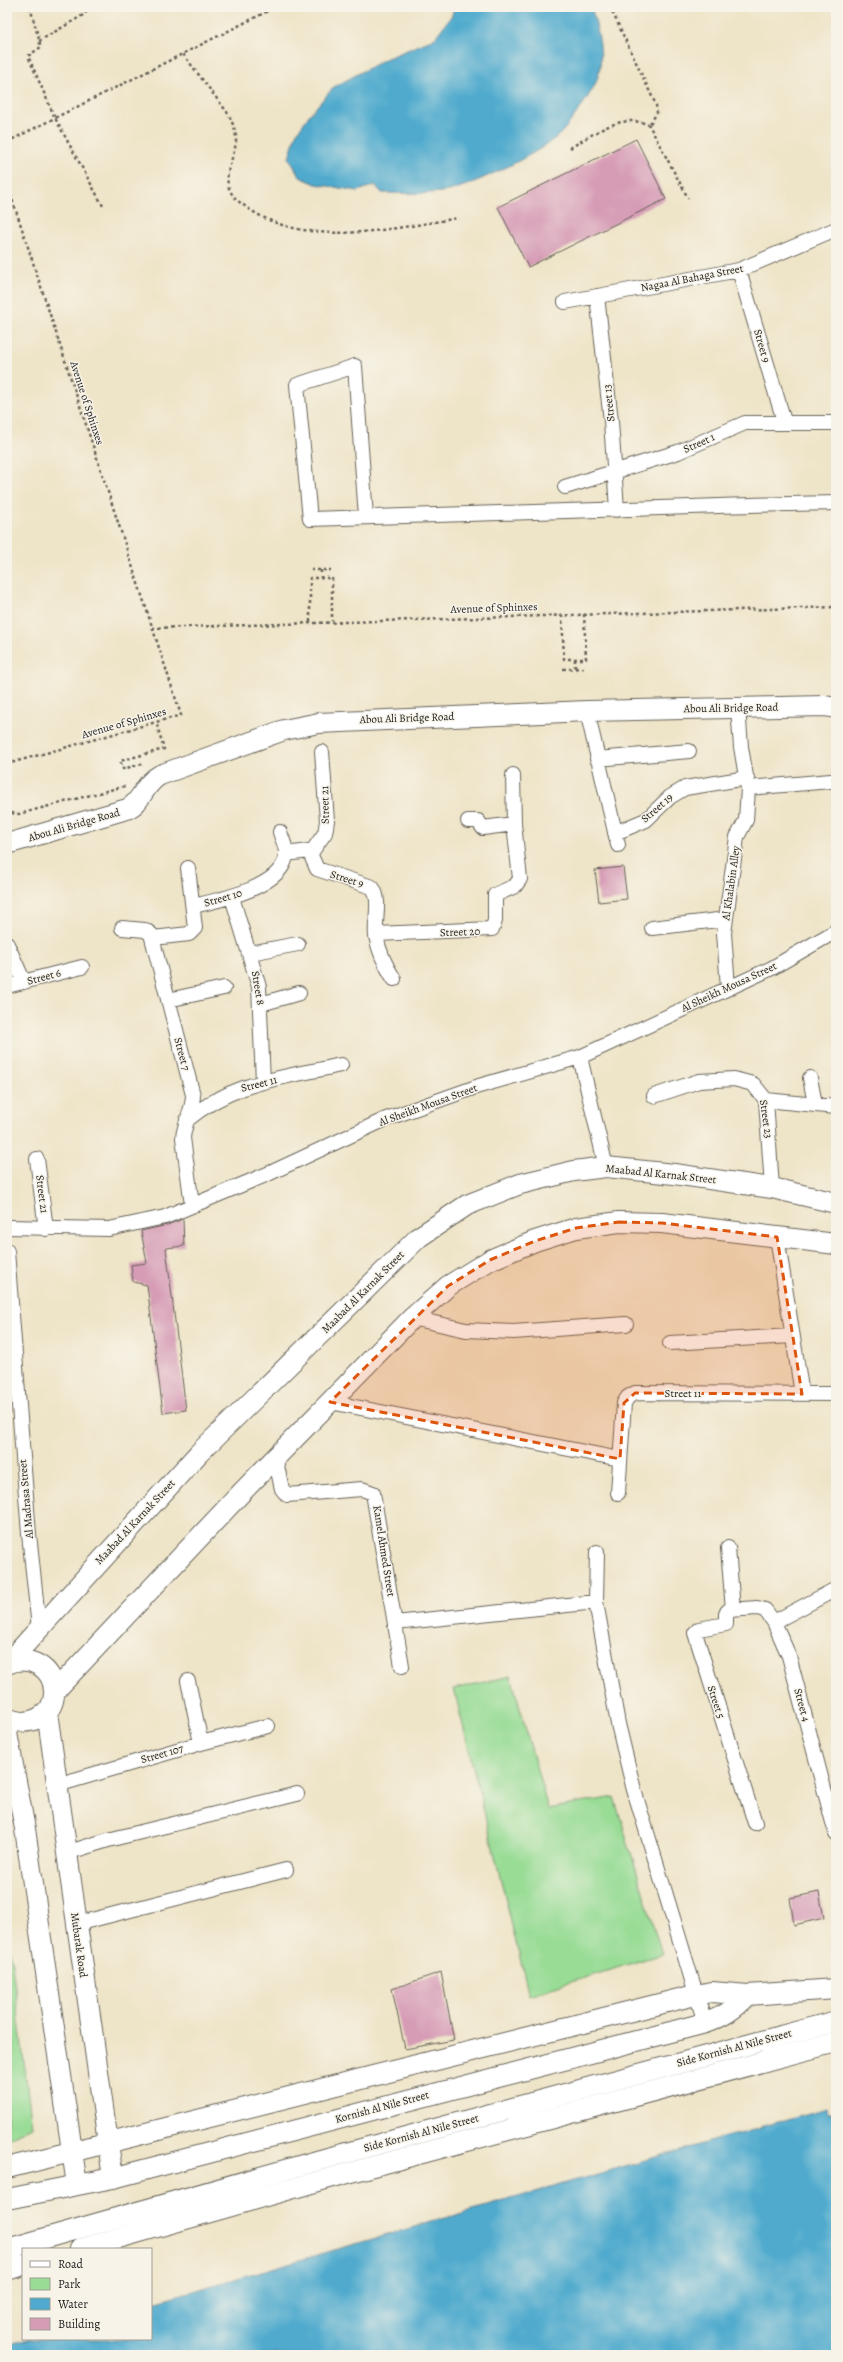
<svg xmlns="http://www.w3.org/2000/svg" width="843" height="2362" font-family="Alegreya,serif">
	<style>
		.green { fill: #98dc95; stroke: #5a7c58 }
		.water { fill: #4faacd; stroke: #366374 }
		.building { fill: #d69bb5 }
		.lines { fill: none; stroke-linecap: round; stroke-linejoin: round }
		.street-casing { stroke: #666258; stroke-width: 16 }
		.secondary-casing { stroke: #666258; stroke-width: 22 }
		.path { stroke: #666258; stroke-width: 2.5; stroke-dasharray: 3 3; stroke-linecap: butt }
		.street { stroke: #fff; stroke-width: 14 }
		.secondary { stroke: #fff; stroke-width: 20 }
		.marked { fill: #de560d; fill-opacity: 0.2; stroke: #de560d; stroke-width: 3; stroke-dasharray: 8 5; stroke-linejoin: round }
		.labels { text-anchor: middle; dominant-baseline: central; stroke-width: 3; stroke-linejoin: round; paint-order: stroke }
		.street-label { font-size: 11px; fill: #1c1c1c; stroke: #f7f3e8 }
	</style>
	<rect width="100%" height="100%" fill="#f7f3e8"/>
	<filter id="ink" filterUnits="userSpaceOnUse"><feTurbulence type="fractalNoise" baseFrequency=".025" numOctaves="2"/><feDisplacementMap in="SourceGraphic" scale="8" xChannelSelector="R" yChannelSelector="G"/><feConvolveMatrix kernelMatrix="1 2 1 2 8 2 1 2 1" color-interpolation-filters="sRGB"/></filter>
	<filter id="wash" filterUnits="userSpaceOnUse"><feTurbulence type="fractalNoise" baseFrequency=".012" numOctaves="4" result="noise"/><feDisplacementMap in="SourceGraphic" scale="16" xChannelSelector="R" yChannelSelector="G"/><feGaussianBlur stdDeviation="0.9" result="paint"/><feColorMatrix in="noise" values="0 0 0 0 0 0 0 0 0 0 0 0 0 0 0 0 0 1.4 0 .05"/><feComposite in="paint" operator="in"/></filter>
	<g filter="url(#wash)">
		<rect width="100%" height="100%" fill="#eee4c7"/>
		<path class="green" d="M511,1676L548,1809L614,1797L662,1954L529,1995L454,1689Z
			M7,1923L32,2127L7,2139Z"/>
		<path class="water" d="M454,7H591C598,30 606,58 596,82C593,91 569,125 562,132C543,152 479,182 452,190C433,195 402,193 382,193L375,185L358,191L316,184L300,177L289,158L296,134L310,114L334,87L385,59L434,39L452,15Z
			M826,2108L828,2114L836,2113V2355H7V2346L30,2339H151V2303Z"/>
		<g id="blocks">
			<path class="building" d="M636,139L666,199L528,267L498,207Z
				M623,867L627,899L599,902L595,870Z
				M183,1219L184,1246L166,1248L186,1410L163,1413L147,1285L133,1282L131,1265L147,1263L141,1231L167,1225Z
				M819,1892L824,1918L794,1925L790,1898Z
				M441,1972L454,2040L405,2049L392,1989Z"/>
		</g>
	</g>
	<g filter="url(#ink)">
		<use href="#blocks" fill-opacity="0" stroke="#666258" stroke-width="1"/>
		<g class="lines">
			<defs>
				<path id="street" d="M739,270L784,421
					M597,296L611,421L617,510
					M565,302L739,270L836,229
					M565,487L678,452L745,423H836
					M366,517L355,366L297,385L310,519C427,516 544,512 661,508C719,506 778,504 836,503
					M587,711L618,845
					M597,759L689,751
					M748,788L831,781
					M468,821H478L483,828L514,824
					M615,833L646,820L670,797L685,788L747,778
					M311,853L325,833L327,821L322,752
					M286,854L309,851L317,869L372,887C382,899 374,921 376,936C379,952 385,965 394,979
					M232,897L259,987L263,1082
					M193,906C219,900 281,888 286,856C287,848 282,839 280,832
					M122,928L145,930L151,934L193,1095C193,1111 184,1123 183,1138L192,1205
					M652,928L726,919
					M376,934L492,929L495,921V895L515,886L520,879L514,824L513,775
					M153,938L189,934L195,928L188,868
					M7,944L24,982
					M250,953L298,944
					M7,986L82,967
					M728,988L724,933L737,837L746,820L748,788L741,747L738,708
					M168,1000L224,988
					M261,1004L299,993
					M580,1057L606,1167
					M810,1078L815,1104
					M654,1096L699,1081L734,1079L753,1084L766,1100L772,1188
					M766,1100L836,1107
					M187,1120C233,1081 284,1078 341,1065
					M37,1159L46,1229
					M7,1227L109,1229L165,1217L270,1173L386,1119L479,1086L580,1057L772,968L836,931
					M777,1237L802,1394
					M7,1251L29,1534L39,1628
					M412,1318L466,1330L513,1332L626,1324
					M670,1343L792,1336
					M330,1402L620,1459
					M275,1457L282,1489L287,1495L362,1489L373,1493L402,1666
					M618,1493L624,1403L628,1397L635,1393L836,1394
					M728,1548L733,1610
					M596,1602L618,1724L634,1790L705,2023
					M774,1622L836,1589
					M395,1623L596,1602L597,1552
					M188,1681L201,1743
					M57,1785L201,1743L268,1726
					M755,1823L695,1633L699,1629L726,1624V1613L729,1610L757,1608L765,1610L774,1622L789,1656L836,1834
					M66,1853L108,1840L297,1794
					M76,1924L286,1870"/>
				<path id="secondary" d="M7,844L127,809C142,803 143,784 160,775L284,730L319,723L587,711L825,706L836,708
					M8,1663L199,1453L419,1237L467,1205L520,1184L574,1171L606,1167L674,1174L772,1188L836,1203
					M7,1664C28,1654 54,1667 54,1692C55,1717 27,1728 7,1718
					M54,1692L243,1491L412,1318L448,1286L490,1260L535,1241L576,1228L619,1222L662,1223L836,1244
					M47,1712L113,2178
					M7,1733L25,1829L77,2185
					M7,2168L695,1995L712,1992L748,1995L836,1989
					M7,2199L113,2178L705,2023C723,2017 735,2009 748,1995
					M7,2249L320,2160L836,2021
					M80,2249L326,2179L836,2042
					M7,2270L23,2265"/>
			</defs>
			<use href="#street" class="street-casing"/>
			<use href="#secondary" class="secondary-casing"/>
			<path class="path" d="M30,7L41,47L28,56L55,118L103,206
				M610,7L656,105L657,113L649,125
				M39,41L85,14L88,7
				M183,54L227,112C231,119 235,128 236,137C237,154 223,171 229,188C233,199 242,204 252,211C312,249 393,228 459,218
				M7,142L276,7
				M570,148C594,134 621,112 649,125L688,198
				M7,183L181,715L7,764
				M311,570H331
				M321,570V578
				M562,615L564,659H586L584,614
				M310,622V578H332V621
				M152,628L836,607
				M575,659V668
				M563,669L587,668
				M142,764L123,769L120,761L164,749L156,722
				M7,809L11,813L19,814L125,786"/>
			<use href="#street" class="street"/>
			<use href="#secondary" class="secondary"/>
		</g>
	</g>
	<path class="marked" d="M619,1222L662,1223L777,1237L802,1394L635,1393L624,1403L620,1459L330,1402L448,1286L490,1260L535,1241L576,1228Z"/>
	<g class="labels">
		<g class="street-label">
			<text transform="translate(692 278) rotate(-11)">Nagaa Al Bahaga Street</text>
			<text transform="translate(762 346) rotate(74)">Street 9</text>
			<text transform="translate(87 403) rotate(72)">Avenue of Sphinxes</text>
			<text transform="translate(609 403) rotate(-96)">Street 13</text>
			<text transform="translate(699 443) rotate(-24)">Street 1</text>
			<text transform="translate(494 608) rotate(-2)">Avenue of Sphinxes</text>
			<text transform="translate(731 708) rotate(-1)">Abou Ali Bridge Road</text>
			<text transform="translate(407 718) rotate(-2)">Abou Ali Bridge Road</text>
			<text transform="translate(124 723) rotate(-16)">Avenue of Sphinxes</text>
			<text transform="translate(325 805) rotate(-91)">Street 21</text>
			<text transform="translate(657 808) rotate(-41)">Street 19</text>
			<text transform="translate(74 825) rotate(-16)">Abou Ali Bridge Road</text>
			<text transform="translate(347 879) rotate(17)">Street 9</text>
			<text transform="translate(731 883) rotate(-82)">Al Khalabin Alley</text>
			<text transform="translate(223 898) rotate(-16)">Street 10</text>
			<text transform="translate(460 932) rotate(-2)">Street 20</text>
			<text transform="translate(44 977) rotate(-15)">Street 6</text>
			<text transform="translate(729 987) rotate(-25)">Al Sheikh Mousa Street</text>
			<text transform="translate(258 988) rotate(81)">Street 8</text>
			<text transform="translate(182 1054) rotate(75)">Street 7</text>
			<text transform="translate(259 1084) rotate(-14)">Street 11</text>
			<text transform="translate(428 1105) rotate(-20)">Al Sheikh Mousa Street</text>
			<text transform="translate(766 1119) rotate(82)">Street 23</text>
			<text transform="translate(661 1174) rotate(6)">Maabad Al Karnak Street</text>
			<text transform="translate(42 1194) rotate(83)">Street 21</text>
			<text transform="translate(363 1292) rotate(-45)">Maabad Al Karnak Street</text>
			<text x="683" y="1393">Street 11</text>
			<text transform="translate(26 1499) rotate(-95)">Al Madrasa Street</text>
			<text transform="translate(135 1522) rotate(-47)">Maabad Al Karnak Street</text>
			<text transform="translate(384 1551) rotate(81)">Kamel Ahmed Street</text>
			<text transform="translate(716 1702) rotate(72)">Street 5</text>
			<text transform="translate(802 1705) rotate(75)">Street 4</text>
			<text transform="translate(162 1754) rotate(-16)">Street 107</text>
			<text transform="translate(79 1945) rotate(82)">Mubarak Road</text>
			<text transform="translate(734 2048) rotate(-15)">Side Kornish Al Nile Street</text>
			<text transform="translate(382 2107) rotate(-15)">Kornish Al Nile Street</text>
			<text transform="translate(421 2133) rotate(-15)">Side Kornish Al Nile Street</text>
		</g>
	</g>
	<rect width="843" height="2362" fill="none" stroke="#f7f3e8" stroke-width="24"/>
	<rect x="22" y="2248" width="130" height="92" fill="#f7f3e8" stroke="#9f9d96"/>
	<rect x="30" y="2261" width="20" height="6" fill="#ffffff" stroke="#9f9d96"/>
	<text x="58" y="2268" font-size="12" fill="#1c1c1c">Road</text>
	<rect x="30" y="2278" width="20" height="12" fill="#98dc95" stroke="#9f9d96"/>
	<text x="58" y="2288" font-size="12" fill="#1c1c1c">Park</text>
	<rect x="30" y="2298" width="20" height="12" fill="#4faacd" stroke="#9f9d96"/>
	<text x="58" y="2308" font-size="12" fill="#1c1c1c">Water</text>
	<rect x="30" y="2318" width="20" height="12" fill="#d69bb5" stroke="#9f9d96"/>
	<text x="58" y="2328" font-size="12" fill="#1c1c1c">Building</text>
</svg>
